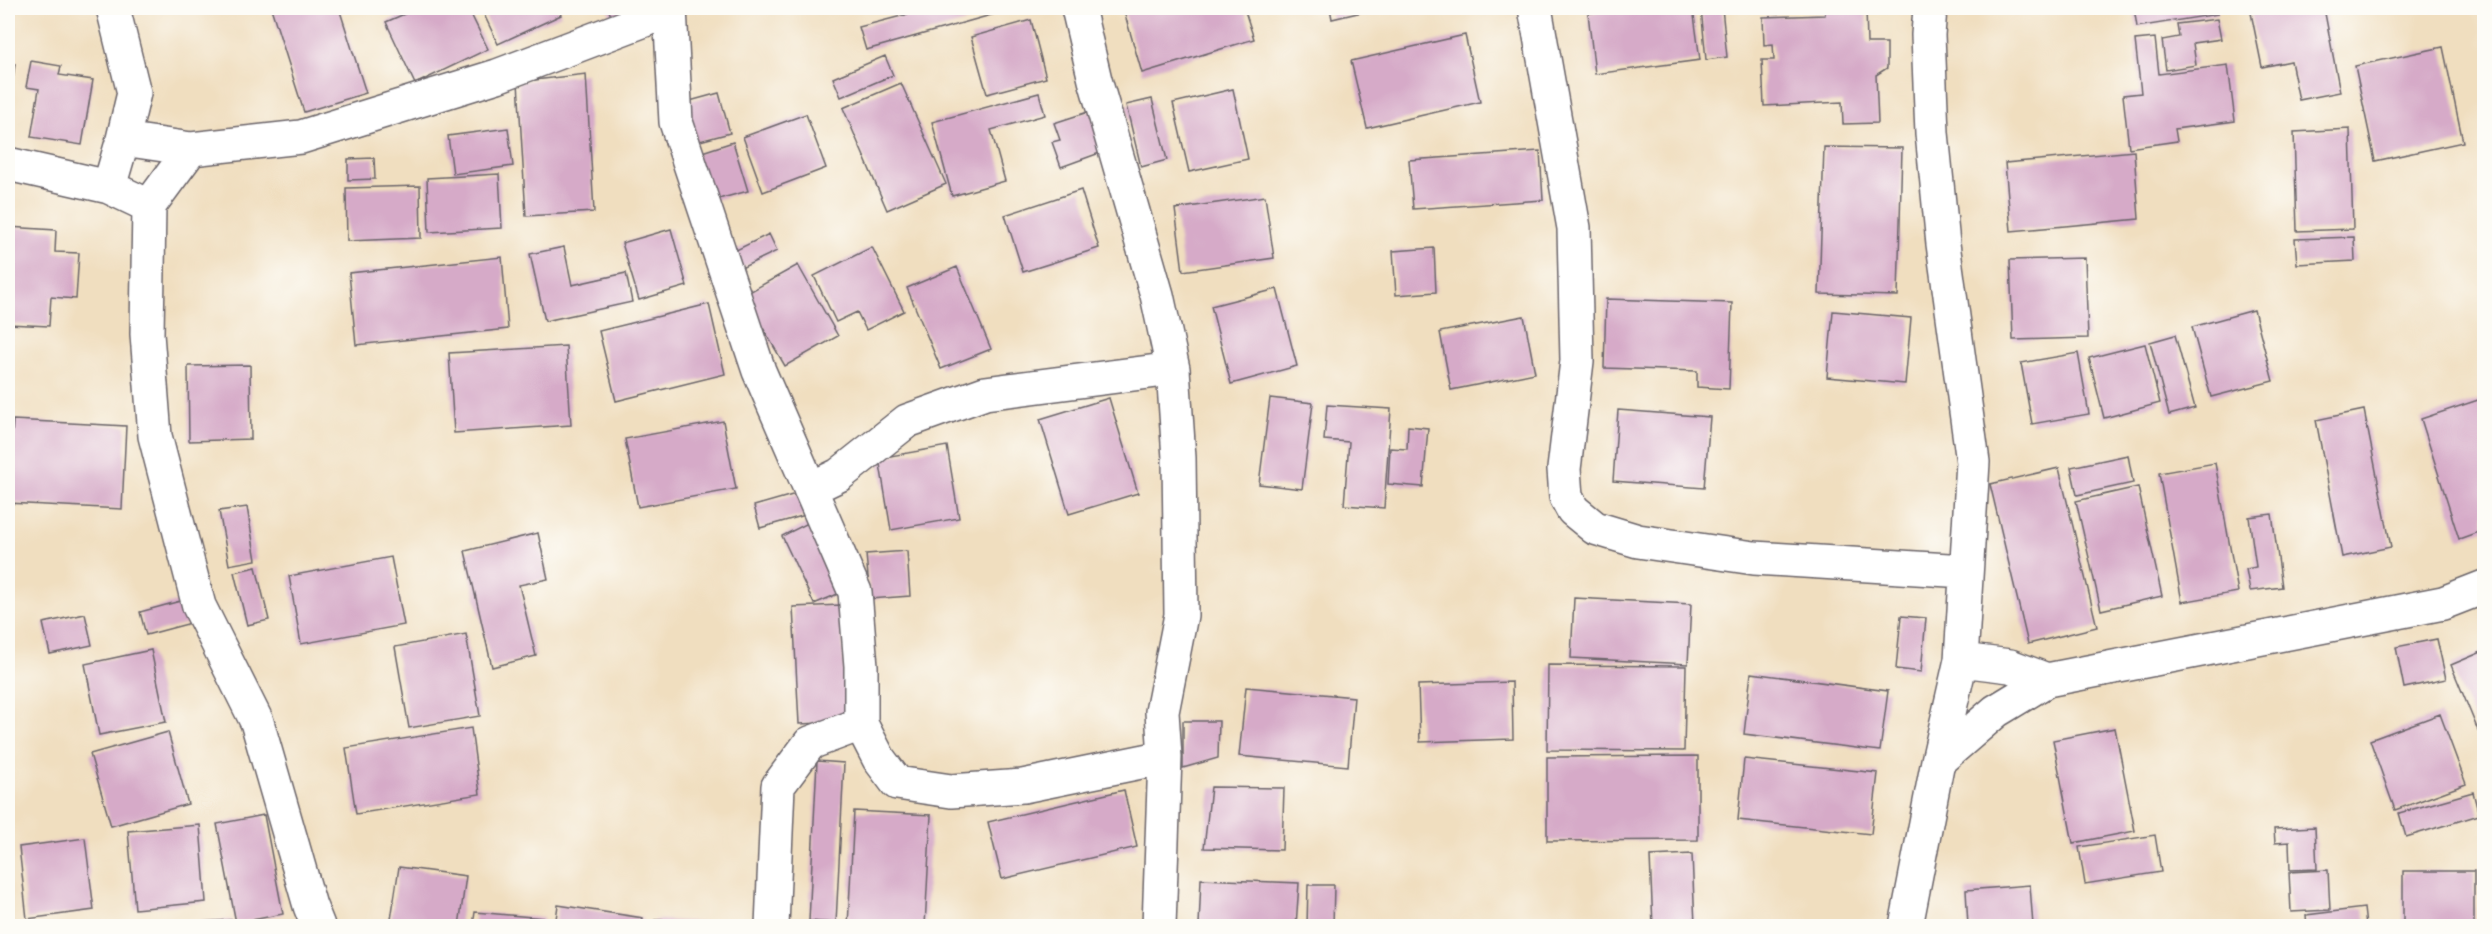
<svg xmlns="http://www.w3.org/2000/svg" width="2492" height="934" font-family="Itim,sans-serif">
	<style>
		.building { fill: #d6aac8 }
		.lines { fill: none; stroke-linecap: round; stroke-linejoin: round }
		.minor-casing { stroke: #6a6469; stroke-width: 36 }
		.minor { stroke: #fff; stroke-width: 33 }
	</style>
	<rect width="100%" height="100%" fill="#fdfcf7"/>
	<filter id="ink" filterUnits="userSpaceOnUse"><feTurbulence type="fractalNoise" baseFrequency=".0167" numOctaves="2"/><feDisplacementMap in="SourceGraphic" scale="12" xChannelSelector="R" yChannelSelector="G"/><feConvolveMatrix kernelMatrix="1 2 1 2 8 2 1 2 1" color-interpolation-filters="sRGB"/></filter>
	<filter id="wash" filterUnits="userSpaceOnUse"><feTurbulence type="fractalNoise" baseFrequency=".008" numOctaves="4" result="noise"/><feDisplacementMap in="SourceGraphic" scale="24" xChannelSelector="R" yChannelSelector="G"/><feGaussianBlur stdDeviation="1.35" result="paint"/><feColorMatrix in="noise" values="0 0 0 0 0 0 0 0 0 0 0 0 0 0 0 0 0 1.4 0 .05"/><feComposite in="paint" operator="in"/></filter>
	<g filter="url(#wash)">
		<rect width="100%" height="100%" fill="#f0debf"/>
		<g id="blocks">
			<path class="building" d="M271,8H339L366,93L304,112Z
				M418,8H468L488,49L415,84L386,22Z
				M481,8H558L561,15L498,44Z
				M608,8H636L611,16Z
				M932,8H1016L866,50L859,27Z
				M1123,8H1244L1254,39L1142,73Z
				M1330,8H1379L1332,19Z
				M1630,8H1693L1700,60L1595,74L1588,13Z
				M1701,8H1722L1727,57L1706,60Z
				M1825,8H1866L1867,43H1887V68L1876,75L1878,123L1843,124L1842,102L1764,106L1762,60H1774L1773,44L1764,45L1763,17L1825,15Z
				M2134,8H2217L2218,14L2137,27Z
				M2250,8H2324L2340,92L2299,100L2291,61L2262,67Z
				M2217,19L2221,39L2193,43L2196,65L2166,70L2162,40L2179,37L2177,24Z
				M1031,20L1046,78L987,94L971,37Z
				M1465,35L1480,102L1367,128L1351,61Z
				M2155,38L2159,74L2228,65L2235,121L2175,129L2177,141L2129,148L2123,95L2141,93L2135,40Z
				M2443,47L2463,142L2375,161L2355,66Z
				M885,56L893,75L841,97L833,78Z
				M31,61L61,66L59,75L93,80L82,145L31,137L39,89L26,87Z
				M8,63L15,64L9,110H8Z
				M586,74L594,212L526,216L518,82Z
				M901,83L946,184L887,210L843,108Z
				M1233,89L1248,159L1189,172L1173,103Z
				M719,93L730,133L696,142L686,102Z
				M1039,93L1045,115L991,130L1005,181L952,196L932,122Z
				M1152,99L1167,160L1141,167L1126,105Z
				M1091,111L1105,151L1061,167L1052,142L1060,140L1054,123Z
				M806,114L826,168L763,192L743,137Z
				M508,128L513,166L453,174L448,136Z
				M2350,129L2353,229L2297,231L2294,132Z
				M733,142L748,191L711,201L696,154Z
				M1824,147L1902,148L1898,296L1819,294Z
				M1540,151L1543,200L1413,209L1409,160Z
				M2134,151L2139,219L2011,231L2005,163Z
				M374,158L375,179L348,180V159Z
				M499,174L502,228L429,232L427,178Z
				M420,186L421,238L347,241L346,188Z
				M1081,190L1099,248L1023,272L1005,215Z
				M1265,196L1274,258L1183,271L1175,209Z
				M8,227L56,230L55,252L79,253L76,299L51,297L49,326L8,324Z
				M671,229L687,286L639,300L622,243Z
				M769,234L777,251L737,270L730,253Z
				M2354,237L2355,261L2297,264L2295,239Z
				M564,247L572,285L626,273L632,302L545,321L530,254Z
				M872,247L904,311L866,330L857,312L836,322L814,276Z
				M1434,248L1436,292L1396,295L1393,251Z
				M502,257L508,329L356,345L349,273Z
				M2085,258L2088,338L2013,340L2010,260Z
				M798,265L838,336L785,366L744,295Z
				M957,267L991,349L941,369L907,288Z
				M1277,289L1297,366L1231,384L1211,306Z
				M1606,299L1732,303L1729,389L1697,387V371L1604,368Z
				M709,304L725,374L616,401L599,331Z
				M2254,310L2273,381L2211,397L2192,327Z
				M1833,311L1911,318L1905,384L1827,377Z
				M1524,316L1535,373L1451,390L1440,332Z
				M2175,335L2195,408L2169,415L2150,342Z
				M2145,344L2160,403L2104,418L2089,358Z
				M566,346L571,425L454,433L449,353Z
				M2078,353L2089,414L2032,424L2021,363Z
				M250,365L251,439L189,441L188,366Z
				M1109,398L1138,493L1069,514L1040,419Z
				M1270,398L1313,403L1302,489L1259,484Z
				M2484,398V530L2459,539L2421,419Z
				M1327,405L1391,409L1384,508L1344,505L1349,442L1324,440Z
				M1618,410L1710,417L1704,488L1613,481Z
				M2364,410L2391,547L2342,557L2316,420Z
				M13,420L126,426L122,509L8,503Z
				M723,421L736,489L638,507L625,439Z
				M1408,426L1428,428L1423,487L1388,484L1390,448L1407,449Z
				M947,446L959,518L891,530L879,458Z
				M2128,455L2133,483L2077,495L2071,467Z
				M2215,463L2238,592L2182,602L2159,473Z
				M2059,468L2097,627L2028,644L1990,484Z
				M2138,487L2162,596L2101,610L2076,501Z
				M803,492L809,514L760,528L754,506Z
				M247,507L256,560L229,565L219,511Z
				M2272,514L2282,587L2250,591L2246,569L2256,567L2249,517Z
				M808,523L840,593L814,604L782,536Z
				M538,533L548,579L519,585L536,656L492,667L465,551Z
				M907,551L910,596L870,599L866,554Z
				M391,557L404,625L301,644L289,576Z
				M256,567L269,620L247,625L234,572Z
				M1574,598L1691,604L1688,664L1571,658Z
				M184,600L191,623L146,635L140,612Z
				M841,605L847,722L799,724L793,607Z
				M85,614L92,645L50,654L43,623Z
				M1901,616L1926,618L1921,672L1896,669Z
				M466,634L480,716L409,728L395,647Z
				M2437,639L2446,679L2404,688L2396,647Z
				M151,650L166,722L99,735L85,664Z
				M2484,651V745L2451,665Z
				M1548,665L1686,666L1684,751L1547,750Z
				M1751,673L1888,691L1880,751L1744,734Z
				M1512,682L1513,739L1420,742L1418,685Z
				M1246,687L1354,697L1348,766L1239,756Z
				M2440,714L2466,784L2395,810L2370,740Z
				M1183,721H1219L1218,758L1183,768Z
				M471,728L480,794L356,814L346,748Z
				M2115,728L2135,831L2073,843L2053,740Z
				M168,732L188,804L111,826L90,754Z
				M1698,756V840L1547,841V757Z
				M1744,759L1878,773L1871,834L1738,820Z
				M817,761L844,763L836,923L809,921Z
				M1211,787L1284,788L1282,850L1204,848Z
				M1124,790L1137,847L1002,879L988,822Z
				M2473,792L2479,815L2406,837L2399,813Z
				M854,811L931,815L925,926H848Z
				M264,815L283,914L236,923L217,824Z
				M200,825L206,902L135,909L128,831Z
				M2315,827L2317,869L2290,870L2289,842L2275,843L2274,829Z
				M2155,835L2161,872L2085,884L2079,847Z
				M85,838L94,910L27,919L19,847Z
				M1692,854L1695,926H1653L1650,856Z
				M399,867L466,876L459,926H390Z
				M2328,870L2330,910L2291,912L2289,872Z
				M2403,871H2474V926H2403Z
				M1201,879L1299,883L1296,926H1199Z
				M1308,885H1334L1333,926H1307Z
				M2030,885L2033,926H1968L1966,890Z
				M558,905L643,918L642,926H555Z
				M2364,908L2366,926H2307L2306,915Z
				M475,912L543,918V926H473Z
				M232,920V926H150V925Z
				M655,920L729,923L728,926H654Z"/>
		</g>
	</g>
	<g filter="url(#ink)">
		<use href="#blocks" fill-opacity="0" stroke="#6a6469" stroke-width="1.5"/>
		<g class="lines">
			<defs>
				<path id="minor" d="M113,8L134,93L123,139
					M670,8L676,122L759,371L855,592L861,666V724L879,759L897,783L951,791L1023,786L1165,757
					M1078,8L1095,80L1157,295L1173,369L1179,458L1181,615L1162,712L1165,757L1159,926
					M1535,8L1574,228L1577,361L1564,469L1566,497L1573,510L1595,528L1638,541L1754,558L1965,571
					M8,164L109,187L149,206L147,334L155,436L199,606L257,722L310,906L318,926
					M109,187L123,139L191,149L301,137L497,76L671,10
					M149,206L191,149
					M810,489L839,475L907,421L985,393L1173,369
					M1961,660L2010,666L2047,680
					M1938,761L1996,711L2047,680L2443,603L2484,587
					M772,926L778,786L810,743L861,724
					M1906,926L1938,761L1961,660L1973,462L1943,244L1932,133L1928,35L1930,8"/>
			</defs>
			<use href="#minor" class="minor-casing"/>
			<use href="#minor" class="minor"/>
		</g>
	</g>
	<rect width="2492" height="934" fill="none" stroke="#fdfcf7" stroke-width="30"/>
</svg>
